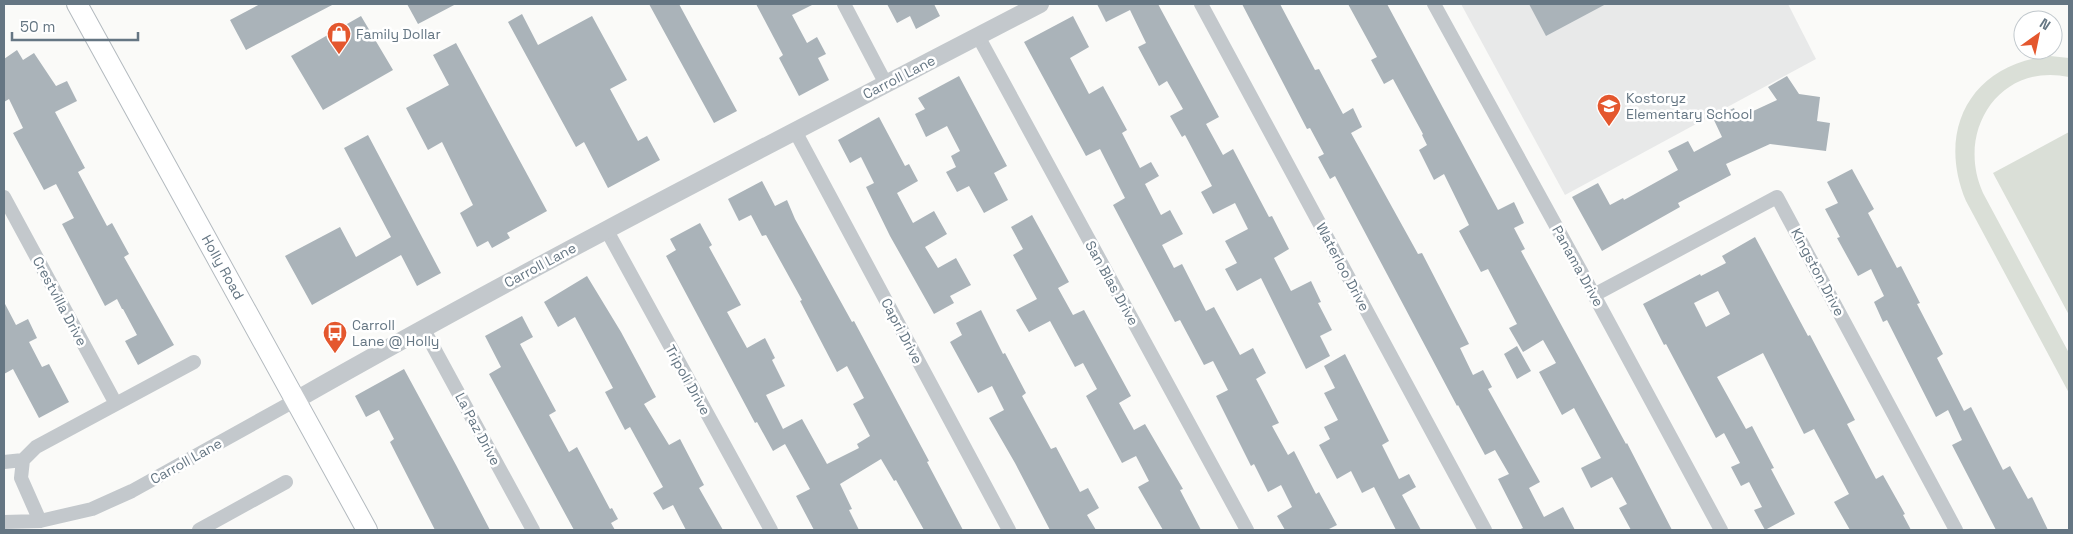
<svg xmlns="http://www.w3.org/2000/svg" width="2073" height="534" font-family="'Space Grotesk',sans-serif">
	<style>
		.built { fill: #e8e9e9 }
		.green { fill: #dadfd7 }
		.building { fill: #aab3b9; fill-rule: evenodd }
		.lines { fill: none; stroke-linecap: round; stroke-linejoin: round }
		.secondary-casing { stroke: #b3babf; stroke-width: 22 }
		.minor { stroke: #c3c8cc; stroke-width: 14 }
		.tertiary { stroke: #c3c8cc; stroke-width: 18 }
		.secondary { stroke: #fff; stroke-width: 20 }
		.labels { text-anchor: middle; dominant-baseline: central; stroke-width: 5; stroke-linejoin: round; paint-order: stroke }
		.poi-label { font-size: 14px; fill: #657683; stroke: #fff; text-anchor: start }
		.street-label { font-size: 14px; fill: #657683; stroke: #fff }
	</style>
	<rect width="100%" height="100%" fill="#fafaf8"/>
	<path class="built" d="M1461,4H1788L1816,59L1565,195Z"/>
	<path class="green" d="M2050,56L2069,58V77C2000,62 1955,131 1983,193L2069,353V393L1966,201C1936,130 1971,64 2050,56Z
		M2069,132V315L1993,173Z"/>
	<path class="building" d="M260,4H334L246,50L230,20Z
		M407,4H456L418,24Z
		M649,4H679L737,111L714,123Z
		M756,4H814L792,15L807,43L817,37L826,54L818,58L829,80L799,96L779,58L783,55Z
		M887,4H934L940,16L916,29L910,16L897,23Z
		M1097,4H1158L1219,117L1206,124L1223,155L1233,149L1269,217L1272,216L1289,249L1274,258L1291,291L1311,281L1321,302L1318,303L1332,330L1320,336L1330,356L1306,369L1261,278L1237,291L1225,269L1237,263L1225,241L1248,229L1235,203L1213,214L1201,192L1212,186L1185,135L1182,137L1170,116L1183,109L1167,81L1159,86L1138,47L1146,43L1130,10L1106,22Z
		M1242,4H1280L1315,70L1319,69L1343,114L1353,108L1362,127L1351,133L1418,254L1422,253L1469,344L1460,348L1473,375L1483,370L1492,387L1488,389L1540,482L1529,488L1544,517L1563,507L1575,530H1518L1523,528L1498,479L1509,474L1495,450L1485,455L1458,405L1457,406L1335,176L1330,179L1318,157L1324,154L1310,128L1307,129Z
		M1348,4H1387L1498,210L1514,202L1524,223L1514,228L1525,249L1521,251L1626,444L1627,443L1672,530H1631L1619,508L1627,504L1612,477L1591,488L1581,468L1601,458L1574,408L1562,415L1539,372L1556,363L1543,340L1523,352L1509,328L1517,324L1488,269L1481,272L1459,231L1469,225L1444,174L1434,180L1419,150L1427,145L1422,135L1423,134L1393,79L1384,84L1371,60L1377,57Z
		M1529,4H1606L1546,36Z
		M522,14L538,45L592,16L627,80L610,89L638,141L647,136L660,160L608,188L584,142L576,147L508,22Z
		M361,16L393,70L323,110L291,56Z
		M1073,16L1089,47L1070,58L1089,94L1103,86L1127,130L1122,133L1140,168L1151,162L1159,176L1145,184L1161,215L1170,210L1183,234L1162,245L1174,268L1182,264L1206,311L1214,307L1240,355L1253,348L1266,373L1256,379L1279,423L1272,426L1288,455L1294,451L1316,494L1319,492L1337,525L1327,530H1285L1277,516L1292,507L1281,485L1268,492L1254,464L1251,466L1216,396L1228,390L1213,361L1204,365L1180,320L1175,322L1113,205L1125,198L1100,149L1086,156L1024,42Z
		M456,43L547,211L507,233L510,238L492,248L488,241L477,247L460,213L473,205L442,142L428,150L406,108L449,85L433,55Z
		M17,50L23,60L34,53L56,86L67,81L77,101L55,112L85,168L78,172L107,226L112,223L129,254L124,257L174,345L138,365L125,341L137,335L123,309H122L117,299L105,306L62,224L74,218L56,184L44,190L13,133L23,128L9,99L4,102V59Z
		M959,76L1007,166L994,173L1008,200L984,213L969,186L957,192L946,172L956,167L951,156L960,151L947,126L926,137L915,114L925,109L918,98Z
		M1787,76L1799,94L1820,97L1817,121L1830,123L1826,151L1770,144L1726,164L1731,175L1678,203L1680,207L1602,251L1572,197L1598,183L1610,205L1623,198L1624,200L1678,170L1668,151L1688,141L1694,152L1722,137L1713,118L1734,108L1738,118L1777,100L1768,87Z
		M879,117L905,166L909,164L918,181L897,193L913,223L934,211L947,234L925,247L938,268L956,258L971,285L950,296L954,303L934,314L890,236L866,187L874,183L861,157L850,163L838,140Z
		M368,135L441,273L417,286L401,255L312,305L285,256L340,227L356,257L391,237L344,148Z
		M1852,169L1874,209L1868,213L1897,268L1901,266L1920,303L1917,304L1943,354L1937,358L1964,411L1971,407L2003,470L2010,466L2028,499L2032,497L2048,530H1996L1952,445L1962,440L1948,410L1936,417L1887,320L1883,322L1874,302L1884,296L1871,269L1858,276L1837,238L1840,237L1825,209L1838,203L1827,182Z
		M762,181L775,206L787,200L795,219L852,322L854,321L929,461L927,462L963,530H924L896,480L894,481L881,459L840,484L852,509L849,510L859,530H814L796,496L810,489L785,444L773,451L757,422L755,423L666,256L676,250L670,239L700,223L712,245L709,247L741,305L727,312L747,348L765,338L775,358L772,360L785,386L766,395L783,429L802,419L827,464L859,448L857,444L870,436L853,404L864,398L847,366L837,372L800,301L802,300L766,235L762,236L751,215L739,221L728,199Z
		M1032,215L1069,282L1058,288L1073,315L1084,310L1131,396L1119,403L1134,430L1145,424L1183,489L1180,490L1201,530H1163L1138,487L1149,481L1136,456L1122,463L1086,396L1097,389L1083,363L1075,367L1050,321L1029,332L1016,310L1037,299L1013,255L1023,249L1011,227Z
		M1755,237L1808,336L1810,335L1855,420L1847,424L1876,479L1883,475L1905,514L1903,515L1911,530H1850L1834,502L1849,494L1814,429L1804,434L1763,353L1717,377L1746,429L1752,426L1774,468L1771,469L1795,514L1765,530L1754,510L1762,507L1749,482L1741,486L1731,467L1740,463L1724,433L1716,438L1666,344L1664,345L1643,304L1700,274L1701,276L1726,263L1722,256ZM1718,291L1730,314L1706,327L1694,303Z
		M587,276L621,332L656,397L644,404L669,445L680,439L704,485L699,488L723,530H686L673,505L663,510L653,493L663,487L630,427L625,430L605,392L613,388L575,317L558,327L544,302Z
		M4,302L16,325L28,319L37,338L29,342L42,367L49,364L69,402L39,418L13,369L4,374Z
		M981,310L1003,354L1005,353L1026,393L1022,396L1051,449L1056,447L1080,492L1088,488L1099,508L1087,515L1096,530H1050L1015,463L989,418L1004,410L992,386L978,393L950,342L962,335L956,323Z
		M522,316L533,337L520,344L556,411L549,415L569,452L577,447L610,509L612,508L618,519L611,523L615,530H574L489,374L501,367L485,336Z
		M1517,346L1531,371L1517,379L1504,354Z
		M1345,354L1389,441L1382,445L1399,479L1409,474L1416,487L1402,495L1421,530H1396L1374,487L1362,493L1351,471L1337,479L1319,445L1330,439L1324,427L1338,420L1324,393L1335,388L1324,366Z
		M404,369L456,465L490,530H435L390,442L394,439L379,410L366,417L355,396Z"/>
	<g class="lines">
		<defs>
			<path id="secondary" d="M77,4L367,530"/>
		</defs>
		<use href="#secondary" class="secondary-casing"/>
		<path class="minor" d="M844,4L886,84
			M1201,4L1485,530
			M1434,4L1594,295L1721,530
			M978,36L1247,530
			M795,131L1009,530
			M4,197L116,404
			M606,229L771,530
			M1594,295L1777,197L1956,530
			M423,328L533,530
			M4,462L23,460
			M40,521L21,478L23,460L36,447L194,362
			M4,522L40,521L92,509L132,491L296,400
			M199,530L286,482"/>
		<path class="tertiary" d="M296,400C540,261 790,134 1040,4"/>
		<use href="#secondary" class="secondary"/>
	</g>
	<defs>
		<symbol id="shop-pin" viewBox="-11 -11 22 30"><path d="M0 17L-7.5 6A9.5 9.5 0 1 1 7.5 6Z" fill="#e4572e" stroke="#fff"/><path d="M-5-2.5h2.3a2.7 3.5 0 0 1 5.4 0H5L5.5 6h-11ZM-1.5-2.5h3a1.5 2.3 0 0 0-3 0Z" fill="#fff"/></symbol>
		<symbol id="school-pin" viewBox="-11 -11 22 30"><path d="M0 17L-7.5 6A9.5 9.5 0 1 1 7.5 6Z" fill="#e4572e" stroke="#fff"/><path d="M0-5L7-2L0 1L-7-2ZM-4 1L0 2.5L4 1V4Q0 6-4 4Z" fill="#fff"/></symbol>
		<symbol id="bus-pin" viewBox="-11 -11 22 30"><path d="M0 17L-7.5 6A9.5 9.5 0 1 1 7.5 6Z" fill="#e4572e" stroke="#fff"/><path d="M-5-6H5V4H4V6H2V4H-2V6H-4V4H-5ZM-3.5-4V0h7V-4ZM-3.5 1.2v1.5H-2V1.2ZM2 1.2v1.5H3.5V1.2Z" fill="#fff"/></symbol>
	</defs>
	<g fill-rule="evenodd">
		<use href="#shop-pin" x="325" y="20" width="28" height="38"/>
		<use href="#school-pin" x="1595" y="92" width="28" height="38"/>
		<use href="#bus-pin" x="321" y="319" width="28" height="38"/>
	</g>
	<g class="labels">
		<g class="poi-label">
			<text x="356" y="34">Family Dollar</text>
			<text x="1626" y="98">Kostoryz<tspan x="1626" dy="16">Elementary School</tspan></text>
			<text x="352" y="325">Carroll<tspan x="352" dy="16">Lane @ Holly</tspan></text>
		</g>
		<g class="street-label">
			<text transform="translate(899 77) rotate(-27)">Carroll Lane</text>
			<text transform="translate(540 265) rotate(-28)">Carroll Lane</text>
			<text transform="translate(1578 266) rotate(61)">Panama Drive</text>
			<text transform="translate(223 267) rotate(61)">Holly Road</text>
			<text transform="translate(1343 267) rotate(62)">Waterloo Drive</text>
			<text transform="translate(1818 272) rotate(62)">Kingston Drive</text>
			<text transform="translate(1112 283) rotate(61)">San Blas Drive</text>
			<text transform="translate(60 301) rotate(62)">Crestvilla Drive</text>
			<text transform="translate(902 331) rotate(62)">Capri Drive</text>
			<text transform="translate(688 380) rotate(61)">Tripoli Drive</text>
			<text transform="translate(478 429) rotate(62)">La Paz Drive</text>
			<text transform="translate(186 461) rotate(-29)">Carroll Lane</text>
		</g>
	</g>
	<rect width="2073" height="534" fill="none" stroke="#657683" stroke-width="10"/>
	<g transform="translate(2038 35) rotate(33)"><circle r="24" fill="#ffffff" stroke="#c1c8cd"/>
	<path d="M0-4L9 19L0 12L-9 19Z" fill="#e4572e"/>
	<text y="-8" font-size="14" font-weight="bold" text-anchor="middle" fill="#657683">N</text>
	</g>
	<path d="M12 32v8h126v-8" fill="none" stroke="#657683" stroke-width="2.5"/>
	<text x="20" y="32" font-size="15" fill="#657683" stroke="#ffffff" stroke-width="4" paint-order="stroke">50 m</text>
</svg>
